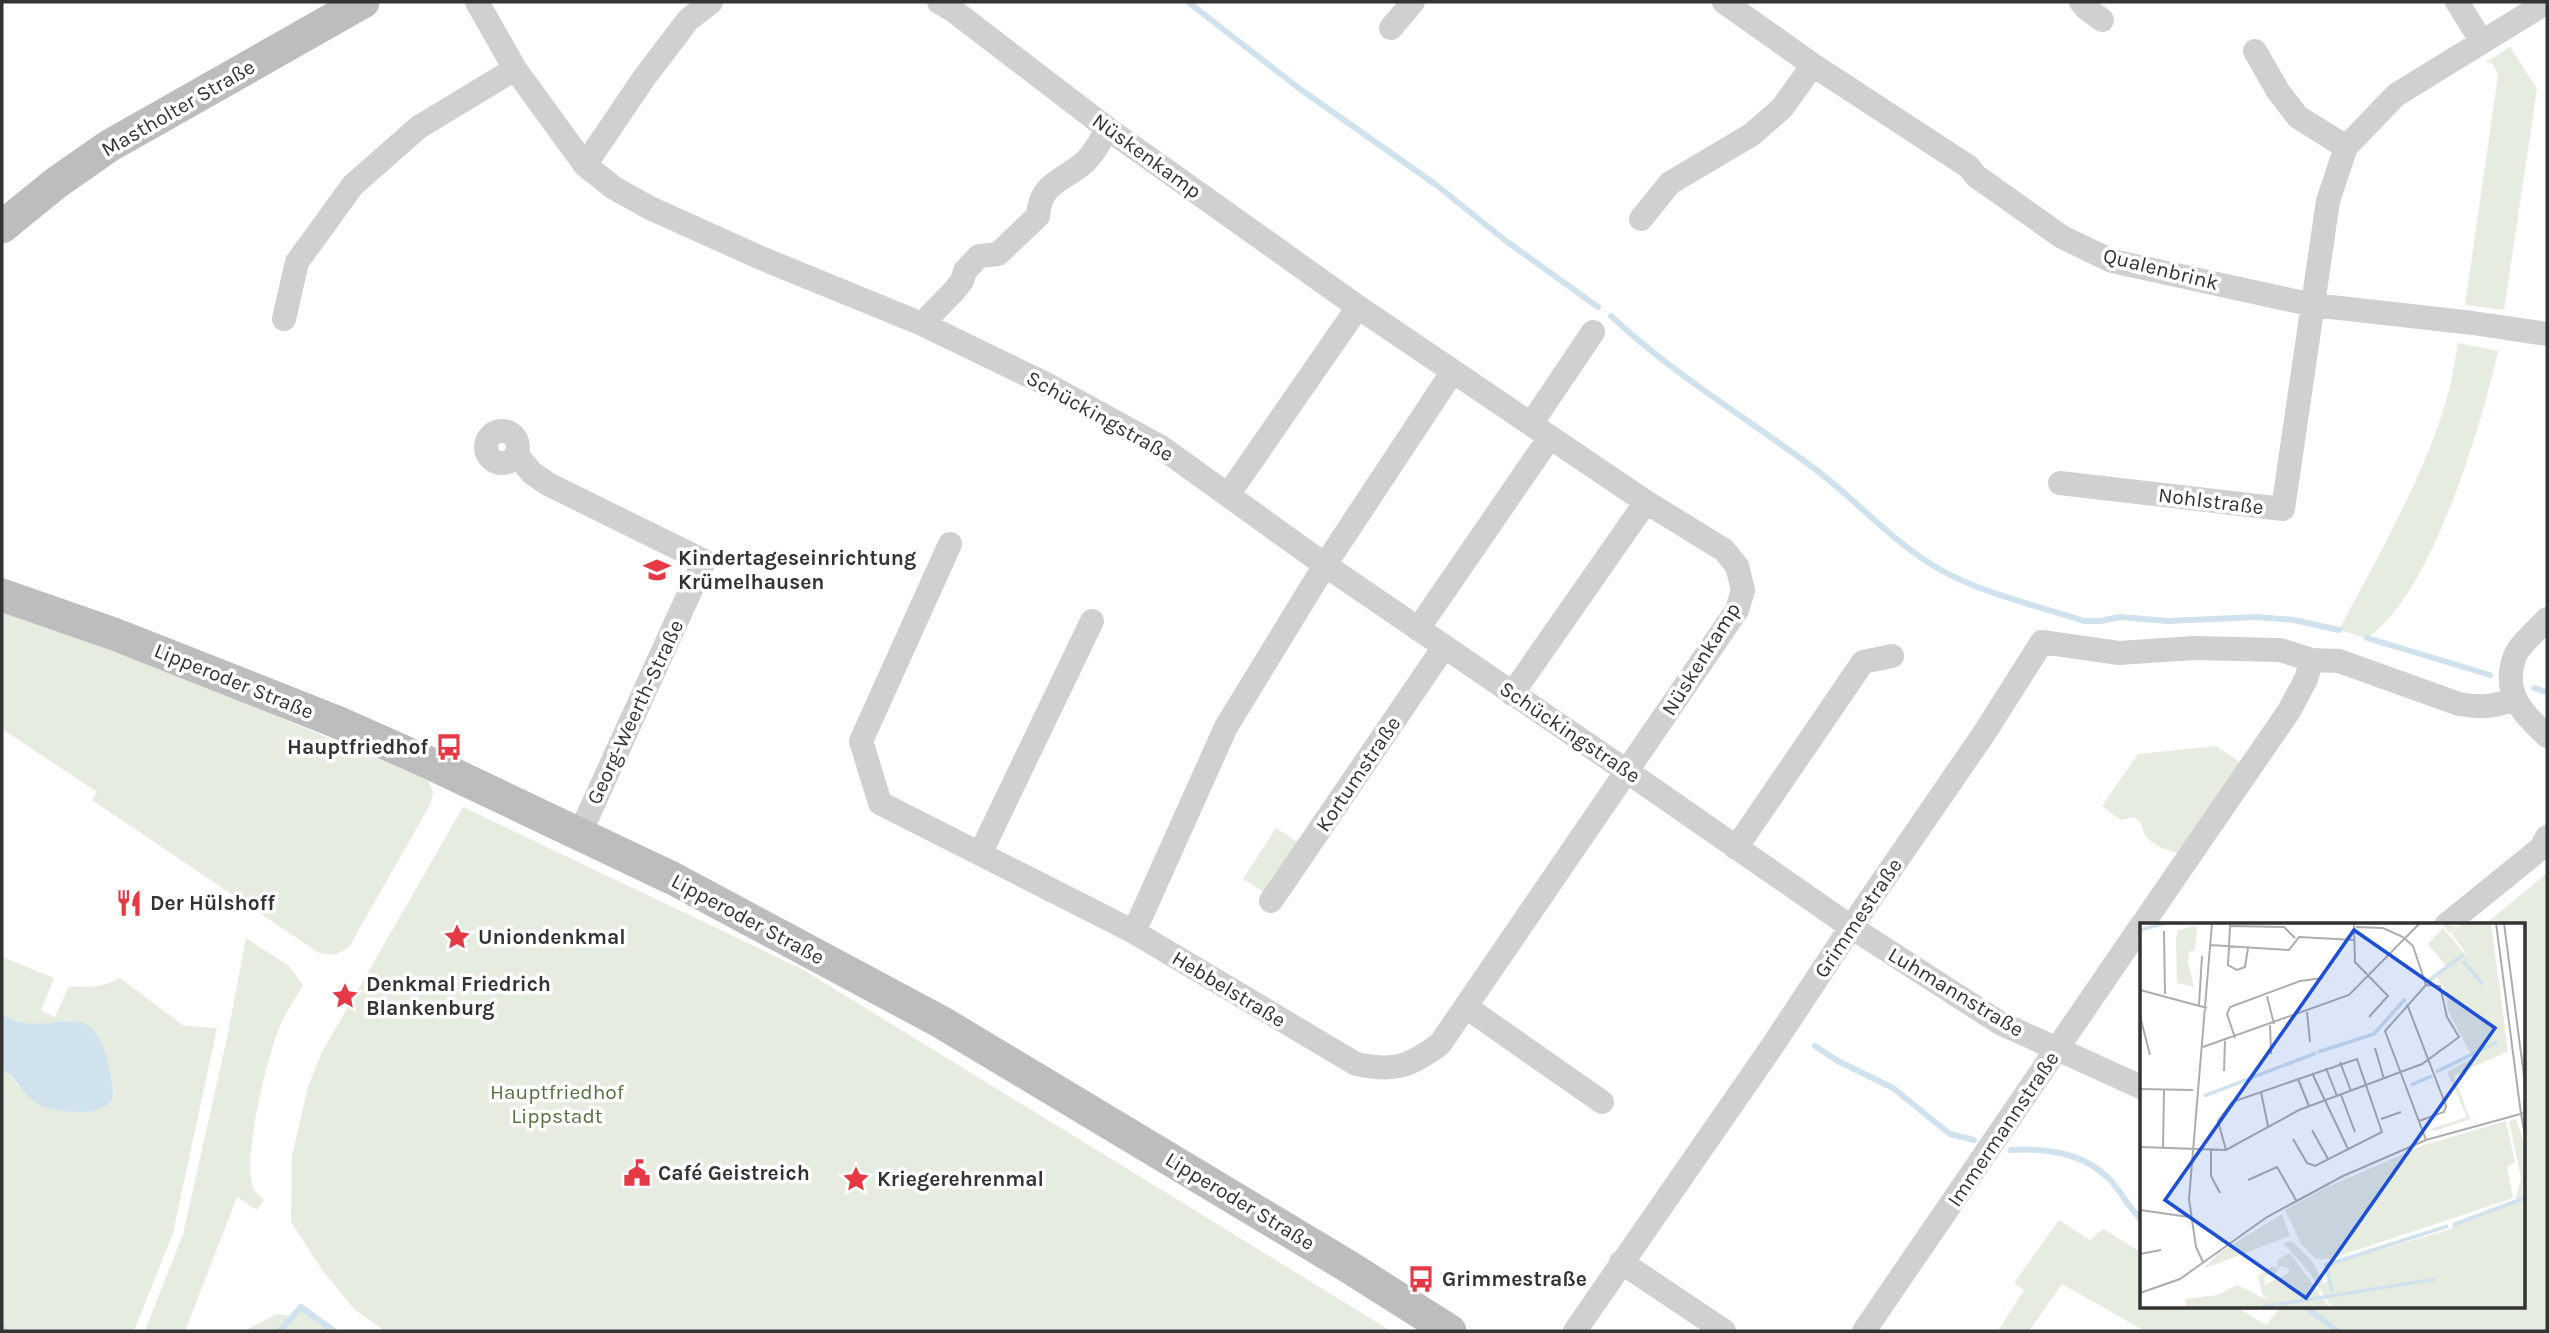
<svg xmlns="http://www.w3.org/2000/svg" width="2549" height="1333" font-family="Karla,sans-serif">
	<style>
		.green { fill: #e6ecdf }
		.water { fill: #cfe2ee }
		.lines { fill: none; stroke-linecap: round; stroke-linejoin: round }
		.stream { stroke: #cfe2ee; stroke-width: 6 }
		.street { stroke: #d0d0d0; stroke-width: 24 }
		.secondary { stroke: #bdbdbd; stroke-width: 33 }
		.labels { text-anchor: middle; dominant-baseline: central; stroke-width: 7; stroke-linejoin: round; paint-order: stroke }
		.street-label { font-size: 21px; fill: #333; stroke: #fff }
		.poi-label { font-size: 21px; font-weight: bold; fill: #333; stroke: #fff; text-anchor: start }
		.park-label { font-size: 21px; fill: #56703f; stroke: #fff }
		.inset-river { fill: none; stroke: #cfe2ee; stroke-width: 3.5 }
		.inset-road { fill: none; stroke: #adadad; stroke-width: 2 }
		.view { fill: #1d4ed8; fill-opacity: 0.15; stroke: #1d4ed8; stroke-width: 3.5 }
		.inset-edge { fill: none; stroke: #333; stroke-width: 3.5 }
	</style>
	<rect width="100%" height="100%" fill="#fff"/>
	<path class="green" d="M2510,47L2537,89L2504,310L2465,305L2498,75L2493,64L2486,62Z
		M2458,343L2498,351C2482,425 2430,597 2367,638L2339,630C2377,558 2423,479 2446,401C2452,383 2454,362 2458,343Z
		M2,610C146,662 287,719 427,780L433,791L431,803L349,947L335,955L319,953L92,800L97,792L2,729Z
		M2216,746L2244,765L2182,853C2171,853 2153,846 2146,836C2140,827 2145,825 2134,817L2121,820L2102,806L2138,754Z
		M463,807L802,969L1391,1331H385L355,1310L323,1271L291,1222L292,1156L308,1087L321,1054Z
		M1276,828L1301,844L1268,895L1243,879Z
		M2547,873V1331H2145L2062,1284L2029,1331H1998L2024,1290L2014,1283L2059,1220L2090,1240L2103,1229L2141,1252V1307H2236L2266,1325L2281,1307H2523V925H2484Z
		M246,938L289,966L303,985C295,999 285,1013 279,1028C267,1059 246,1146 251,1178C252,1189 256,1193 264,1200L257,1210L237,1197L185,1331H145L183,1234L227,1038Z
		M2,957L54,978L41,1010L55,1017L69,986C89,988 102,988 120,978L184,1026L217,1028L173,1233L134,1331H2V1069L7,1071L19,1087L114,1091L110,1075L73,1020C49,1025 23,1029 2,1014Z
		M301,1307L334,1331H244L276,1314L293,1316Z"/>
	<path class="water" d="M2,1014C32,1036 71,1012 89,1026C103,1038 107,1056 110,1074C112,1083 115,1091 111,1100C101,1119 51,1112 36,1103C22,1094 15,1075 2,1069Z"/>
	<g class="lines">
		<path class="stream" d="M1188,2L1300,89L1435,184L1506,241L1598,307
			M1611,316C1674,375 1750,420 1819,472C1859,503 1895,544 1939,569C1984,594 2035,605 2084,621H2101L2120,617L2168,621L2257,617L2294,620L2339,630
			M2367,638L2490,675
			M2534,688L2547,692
			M1815,1046L1838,1061L1893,1088L1950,1134L1974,1140
			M2011,1150C2048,1148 2085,1153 2111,1181C2122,1193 2129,1208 2141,1219
			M2306,1307L2337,1331
			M2,1328L6,1331
			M280,1331L301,1307L334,1331"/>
		<path class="street" d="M477,2L515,69L585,165L614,188L650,208L761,258L922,324L1046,384L1161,447L1325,565L1628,772L1851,927L2000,1023L2141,1087
			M939,2L954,11L1108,129L1358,307L1646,502L1724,550L1737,566L1743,590L1737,610L1440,1044C1409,1067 1394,1072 1356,1064L1134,932L880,803L861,741L950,544
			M1724,2L1813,65L1969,167L1976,176L2062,237L2112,261L2313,305L2473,323L2547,334
			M2081,2L2086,8L2102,20
			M2457,2L2482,42
			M1391,28L1413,2
			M2255,51L2278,91L2298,117L2346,147
			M585,165L644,78L688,20L711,2
			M1641,219L1670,183L1751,135L1782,108L1813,65
			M284,319L297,262L353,185L419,127L515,69
			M922,324L954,291L962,281L965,271L979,256L998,254L1038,216C1040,182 1064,181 1086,161C1095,152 1101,139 1108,129
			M1531,424L1593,332
			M486 447a16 16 0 1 1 32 0a16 16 0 1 1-32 0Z
			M516,454L532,473L548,484L704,561L580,833
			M2060,483L2283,509L2328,201L2346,147L2396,95L2547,2
			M1228,495L1358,307
			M2547,619C2539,628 2519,645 2515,656C2501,692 2523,714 2547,736
			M1418,629L1550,437
			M1512,694L1646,502
			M1736,848L1863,662L1892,656
			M981,852L1092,621
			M1271,901L1444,647
			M2142,925L2289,711L2306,679L2312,660
			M2446,925L2541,848L2547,837
			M1134,932L1226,727L1325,565L1453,371
			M1466,1007L1602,1102
			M1621,1262L1724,1331
			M1575,1331L1771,1048L1851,927L1985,732L2042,642L2119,653L2194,648L2280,650L2312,660L2339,661L2459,704C2480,708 2494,707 2514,699
			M1864,1331L2141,926"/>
		<path class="secondary" d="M2,227L56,183L109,146L363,2
			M2,595L114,634L337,722L434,765L674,879L941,1022L1349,1267L1450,1331"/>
	</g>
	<defs>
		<symbol id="school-bare" viewBox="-9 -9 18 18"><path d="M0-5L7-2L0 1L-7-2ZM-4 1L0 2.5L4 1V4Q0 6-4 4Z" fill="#e63946" stroke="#fff" stroke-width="2.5" paint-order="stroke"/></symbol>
		<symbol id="bus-bare" viewBox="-9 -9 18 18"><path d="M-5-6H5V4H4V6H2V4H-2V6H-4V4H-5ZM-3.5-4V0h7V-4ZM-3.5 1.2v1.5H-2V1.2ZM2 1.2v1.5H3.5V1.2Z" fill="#e63946" stroke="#fff" stroke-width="2.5" paint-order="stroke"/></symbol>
		<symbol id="restaurant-bare" viewBox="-9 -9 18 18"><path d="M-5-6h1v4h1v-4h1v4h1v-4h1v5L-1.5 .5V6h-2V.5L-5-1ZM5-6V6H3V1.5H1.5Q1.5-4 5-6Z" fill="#e63946" stroke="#fff" stroke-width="2.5" paint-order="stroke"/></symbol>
		<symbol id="sight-bare" viewBox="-9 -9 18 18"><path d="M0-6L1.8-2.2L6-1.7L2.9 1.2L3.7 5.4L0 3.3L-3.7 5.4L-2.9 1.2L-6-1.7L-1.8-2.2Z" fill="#e63946" stroke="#fff" stroke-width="2.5" paint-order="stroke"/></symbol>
		<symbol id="civic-bare" viewBox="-9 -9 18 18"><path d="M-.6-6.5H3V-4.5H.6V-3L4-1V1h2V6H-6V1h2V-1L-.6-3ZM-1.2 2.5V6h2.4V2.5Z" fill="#e63946" stroke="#fff" stroke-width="2.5" paint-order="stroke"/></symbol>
	</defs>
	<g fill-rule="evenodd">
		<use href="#school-bare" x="638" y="551" width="38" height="38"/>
		<use href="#bus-bare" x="430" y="728" width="38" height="38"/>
		<use href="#restaurant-bare" x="110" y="884" width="38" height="38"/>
		<use href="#sight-bare" x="438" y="918" width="38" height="38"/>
		<use href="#sight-bare" x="326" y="977" width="38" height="38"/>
		<use href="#civic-bare" x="618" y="1154" width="38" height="38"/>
		<use href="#sight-bare" x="837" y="1160" width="38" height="38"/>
		<use href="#bus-bare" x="1402" y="1260" width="38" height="38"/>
	</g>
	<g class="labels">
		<g class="street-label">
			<text transform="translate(178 108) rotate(-30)">Mastholter Straße</text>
			<text transform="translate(1147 156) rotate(36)">Nüskenkamp</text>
			<text transform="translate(2161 269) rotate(14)">Qualenbrink</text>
			<text transform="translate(1100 416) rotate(29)">Schückingstraße</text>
			<text transform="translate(2211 501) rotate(7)">Nohlstraße</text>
			<text transform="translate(1701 659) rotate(-58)">Nüskenkamp</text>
			<text transform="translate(234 681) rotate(22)">Lipperoder Straße</text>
			<text transform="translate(635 712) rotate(-65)">Georg-Weerth-Straße</text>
			<text transform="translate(1570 732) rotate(34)">Schückingstraße</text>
			<text transform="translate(1358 774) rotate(-56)">Kortumstraße</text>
			<text transform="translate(1858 918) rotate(-56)">Grimmestraße</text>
			<text transform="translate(748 919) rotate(28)">Lipperoder Straße</text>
			<text transform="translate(1229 989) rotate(31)">Hebbelstraße</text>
			<text transform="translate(1956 992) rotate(31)">Luhmannstraße</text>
			<text transform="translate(2003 1129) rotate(-56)">Immermannstraße</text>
			<text transform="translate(1240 1201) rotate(31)">Lipperoder Straße</text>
		</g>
		<g class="poi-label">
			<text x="678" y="558">Kindertageseinrichtung<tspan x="678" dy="24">Krümelhausen</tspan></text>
			<text x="428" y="747" text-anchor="end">Hauptfriedhof</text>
			<text x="150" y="903">Der Hülshoff</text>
			<text x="478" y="937">Uniondenkmal</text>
			<text x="366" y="984">Denkmal Friedrich<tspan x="366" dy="24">Blankenburg</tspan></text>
			<text x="658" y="1173">Café Geistreich</text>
			<text x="877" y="1179">Kriegerehrenmal</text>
			<text x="1442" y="1279">Grimmestraße</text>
		</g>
		<g class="park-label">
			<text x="557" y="1092">Hauptfriedhof<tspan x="557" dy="24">Lippstadt</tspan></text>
		</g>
	</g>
	<g transform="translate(2140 923)">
		<rect width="385" height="385" fill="#fff"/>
		<path d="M301,0L318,4L323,0H351L368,128L314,153L330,196L295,208L290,206L327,194L307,149L333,135L308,88L306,68L296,53L326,30L312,11L317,5L310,10ZM57,3L55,28H49L48,40L54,64L37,60L36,16L38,7ZM303,5L324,30L306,43L288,21ZM376,196L385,223V385H192L169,349L143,320L152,318L172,338L184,361L188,357L186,342L312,306L313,300L376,276L381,255L369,198ZM366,198L375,239L367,244L373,275L190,336H176L161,321L145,287L187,264L284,222ZM142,291L150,313L63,346L80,329ZM150,330L190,385H47L45,376L78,372L97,362L129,378L122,371L118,353L133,343L137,346L138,336ZM140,343L149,345V350L125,362L124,353L135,351Z" fill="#e6ecdf" fill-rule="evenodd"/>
		<path class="inset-river" d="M0,7L27,0M323,38L343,61M287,59L324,31M178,129L234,111L265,76M296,149L357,119M271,162L292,153M64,173L176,130M313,302L385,275M192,368L186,342L308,303M122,384L296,356"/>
		<path class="inset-road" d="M214,0L215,39L248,73L229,94M356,0L381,191M364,0L385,161M216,4L243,5L263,14L273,23L286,62M24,8L25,71M70,22L149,27L159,14L214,17M108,25L105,44L97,47L88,42L90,3L144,4L155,15M286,62L245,108L286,217M0,67L67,85M127,73L134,101M267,81L306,183L304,189L279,198M59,82L62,33M167,89L170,119M0,93L10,132M130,102L131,131M95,115L87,91L90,84L160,58L183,55M63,124L209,72L280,0M235,125L244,156M200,139L211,168M186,145L197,173M84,148L85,118M172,150L208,226M158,156L169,183M0,166L53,167M121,169L128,203M201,172L215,209M381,191L385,212M241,196L261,189M172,207L188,236M0,224L86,227L159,187L282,141L319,114L307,94L300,63L286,62M23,225L24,167M71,227V253L80,270M86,227L78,198L92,179L217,136L242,209L175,243L167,240L153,216M108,257L137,244L156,277M0,287L49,294M0,331L21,327M63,339L56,324L49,276L72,0M0,370L40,356L127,294L203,253L286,217L384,190"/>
		<path class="view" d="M214,7L355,105L166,375L25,277Z"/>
		<rect width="385" height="385" class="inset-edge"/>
	</g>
	<rect width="2549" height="1333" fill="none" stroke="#333333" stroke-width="7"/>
</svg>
